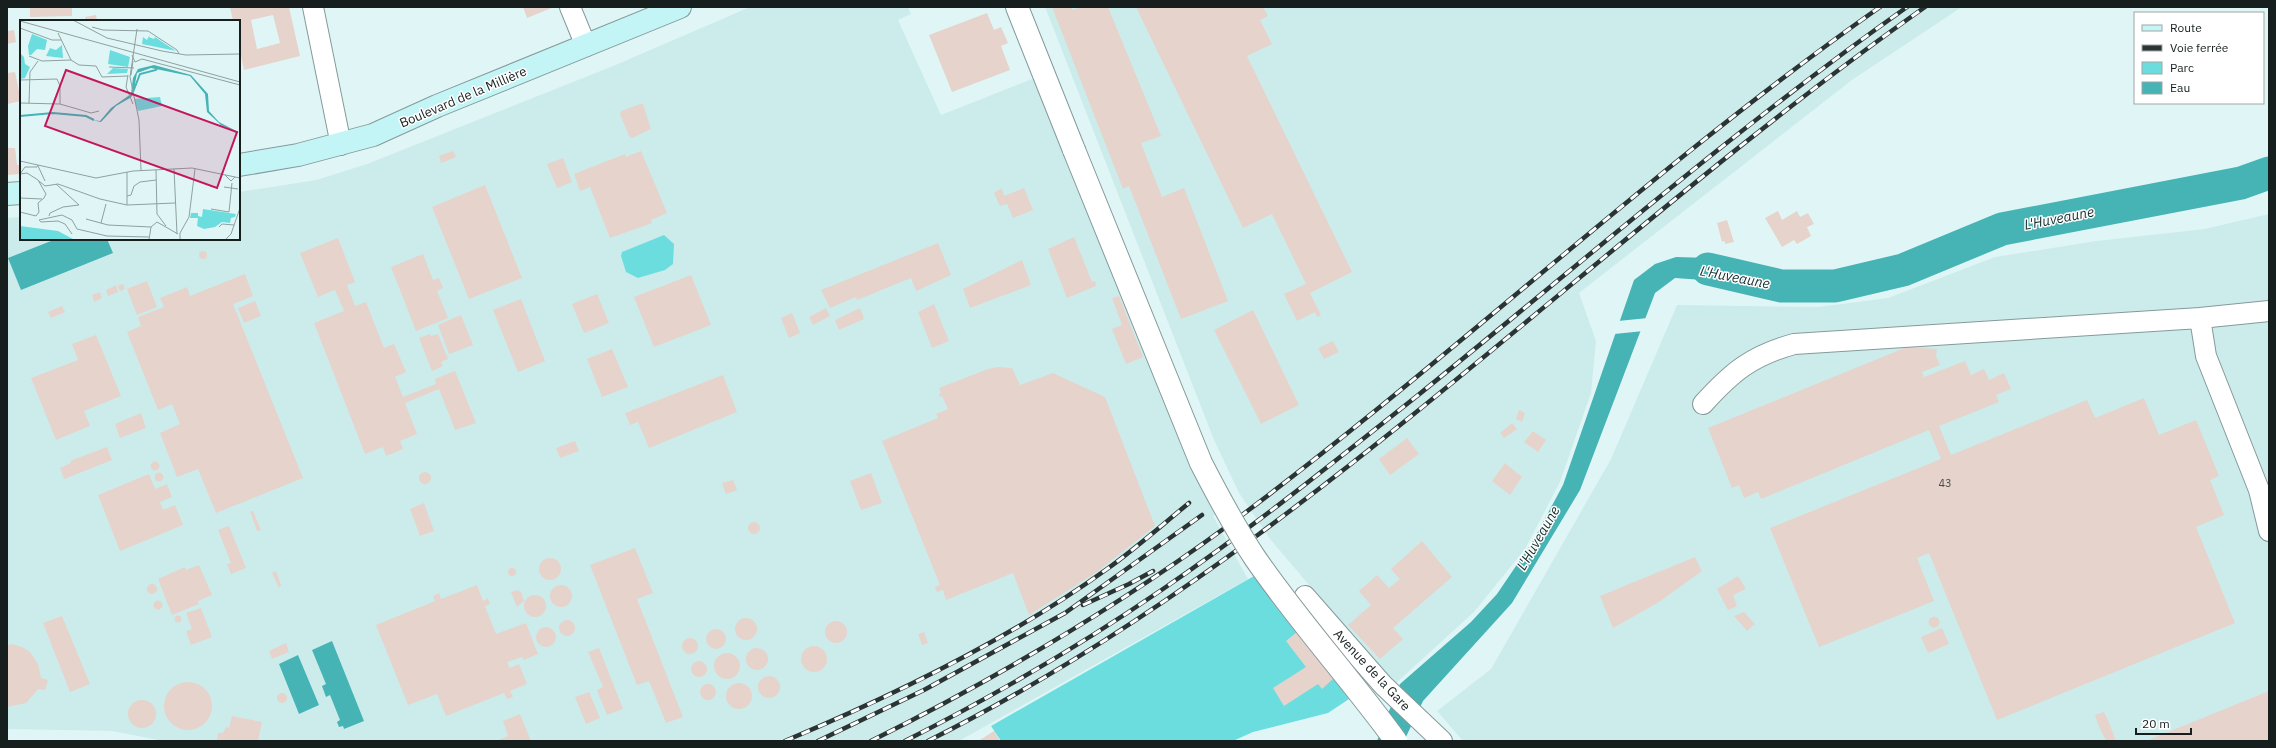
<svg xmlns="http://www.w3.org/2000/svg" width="2276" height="748" font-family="'IBM Plex Sans',sans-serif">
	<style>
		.built { fill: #ccecec }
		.green { fill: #6cdddf }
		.water { fill: #46b3b5 }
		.pier { fill: #e0f6f6 }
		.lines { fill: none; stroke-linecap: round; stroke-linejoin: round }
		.river { stroke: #46b3b5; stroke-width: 33 }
		.building { fill: #e6d3cb; fill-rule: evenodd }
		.minor-casing { stroke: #859a9a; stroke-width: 22 }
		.tertiary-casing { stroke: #859a9a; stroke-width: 24 }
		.secondary-casing { stroke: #859a9a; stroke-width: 24 }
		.minor { stroke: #fff; stroke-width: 20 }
		.tertiary { stroke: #fff; stroke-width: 22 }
		.secondary { stroke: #c4f5f6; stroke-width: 22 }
		.rail-casing { stroke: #2b3434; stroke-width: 4.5 }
		.rail { stroke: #fff; stroke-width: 3; stroke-dasharray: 9; stroke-linecap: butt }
		.tertiary-bridge-casing { stroke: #859a9a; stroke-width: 24; stroke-linecap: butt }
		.tertiary-bridge { stroke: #fff; stroke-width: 22 }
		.labels { text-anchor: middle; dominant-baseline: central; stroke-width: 3; stroke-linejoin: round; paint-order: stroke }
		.number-label { font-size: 11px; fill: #4a4b49 }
		.street-label { font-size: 13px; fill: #161e1e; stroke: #fff }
		.water-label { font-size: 14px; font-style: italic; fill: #162e2f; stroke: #fff }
		.inset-river { fill: none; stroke: #46b3b5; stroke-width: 2 }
		.inset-road { fill: none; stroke: #8fa0a0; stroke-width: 1 }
		.view { fill: #c2185b; fill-opacity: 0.15; stroke: #c2185b; stroke-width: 2 }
		.inset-edge { fill: none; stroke: #161e1e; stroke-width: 2 }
	</style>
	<rect width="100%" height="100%" fill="#e0f6f6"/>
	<path class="built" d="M750,7H908L911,14L898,20L941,115L1037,77L1218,513L1213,516L1248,579L959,741H163L112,731L7,729V218L21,217V239H239V192L316,180L367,164L613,66Z
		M1045,7H1962L1852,80L1579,293L1596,341L1591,393L1560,482L1525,549L1474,612L1394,685L1270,539L1239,493L1214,440Z
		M2269,214V741H1463L1437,711L1491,669L1611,459L1677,305L1818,307L1888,298L1995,257L2096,241L2204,229Z"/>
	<path class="green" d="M664,235L674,244L673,264L665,270L638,278L626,272L621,256L622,252Z
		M1254,576L1349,699L1328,713L1253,732L1233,741H1001L991,726Z"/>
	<path class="water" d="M56,239H107L113,253L21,290L8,258Z
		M1676,257L1709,258L1756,266L1750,293L1703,280L1675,278L1655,293L1580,490L1512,603L1423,701L1404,741H1377L1400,684L1471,622L1497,594L1533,541L1563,485L1634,280L1655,264Z
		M332,641L364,721L344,729L343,726L339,727L337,722L340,720L330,695L326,697L322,686L326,684L312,650Z
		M298,655L319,705L299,714L279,664Z"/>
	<path class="pier" d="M1648,318L1644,331L1614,334L1618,321Z"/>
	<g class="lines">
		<path class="river" d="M1708,269L1781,286H1835L1903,270L2002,229L2241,183L2269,173"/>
	</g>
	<path class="building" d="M30,7H72V16L30,17Z
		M230,7H289L300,56L244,70L239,46V21H233ZM273,15L280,43L257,49L251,20Z
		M523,7H554L527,18Z
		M1052,7H1071L1073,10L1082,7H1108L1161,136L1141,143L1162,197L1184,188L1228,301L1181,319L1129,186L1123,189Z
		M1136,7H1263L1268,16L1260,20L1272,44L1247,56L1352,272L1310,293L1321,315L1317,317L1315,312L1297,321L1284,294L1306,284L1272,214L1243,228Z
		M987,13L994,30L1001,27L1005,36L1008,43L1001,46L1010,70L952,92L929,35Z
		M96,15L97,21H86L85,17Z
		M14,30L16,42L7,44V31Z
		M15,72L21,101L7,104V73Z
		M640,104H643L651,129L632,138L629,136L620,114L621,111Z
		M7,148H15L17,165H21V174L7,175Z
		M453,151L456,157L441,163L439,156Z
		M641,151L667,213L651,220L652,223L610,238L590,187L580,191L574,174L625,154L626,157Z
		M563,158L572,182L557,188L547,164Z
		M485,185L522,278L469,299L432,207Z
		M1002,188L1004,196L1024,188L1033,210L1013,218L1007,204L1000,206L994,193Z
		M1778,211L1782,220L1797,211L1800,217L1808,213L1814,224L1807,227L1811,236L1797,244L1794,240L1782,247L1765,218Z
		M1727,220L1734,242L1725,244V241L1722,242L1717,223Z
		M1074,237L1092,282L1095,281L1096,286L1067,298L1048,249Z
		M338,238L355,282L347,285L355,306L366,302L384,348L394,344L406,372L395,377L403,397L436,384L435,379L455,371L476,423L455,430L439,389L405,403L417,434L400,441L403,449L386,456L383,447L365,454L314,323L344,311L335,290L318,297L300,253Z
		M938,243L951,275L916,291L911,278L857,300L856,297L830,308L821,290Z
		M199 255a4 4 0 1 1 8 0a4 4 0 1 1-8 0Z
		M423,254L433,280L439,278L443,288L437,291L448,318L416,331L391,267Z
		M1022,260L1031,285L970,308L963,289Z
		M245,274L253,296L233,304L303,478L216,513L198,469L177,477L160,433L180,424L172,404L158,410L127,332L141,326L138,317L164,307L160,298L187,287L190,296Z
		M691,275L711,325L654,347L634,297Z
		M147,281L157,307L137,315L127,289Z
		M123,284L125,289L120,291L118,286Z
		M116,285L118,292L108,296L106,290Z
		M100,292L102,298L94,302L92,295Z
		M597,294L609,323L584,333L572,304Z
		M1119,296L1143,357L1126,364L1112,329L1122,325L1112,298Z
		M521,299L545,361L518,372L493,310Z
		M255,301L261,316L244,323L238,308Z
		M934,304L949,341L932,348L918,312Z
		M62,306L65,312L51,318L48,312Z
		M826,308L830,316L813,325L809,317Z
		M860,308L864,319L839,330L835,320Z
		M1253,310L1299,405L1261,424L1214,330Z
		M792,313L800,333L789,338L781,318Z
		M461,315L473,345L449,354L438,325Z
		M430,334L431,336L438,334L448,359L441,362L443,366L432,371L419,338Z
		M96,335L121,396L84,411L90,426L56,440L31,378L78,360L72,344Z
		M1333,341L1339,352L1324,359L1318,348Z
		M1907,347L1937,349L1936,356L1940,365L1922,372L1924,377L1965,361L1971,375L1984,369L1989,380L2004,373L2011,389L1996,395L1999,402L1939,426L1951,455L2087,400L2095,418L2144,398L2159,435L2196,420L2219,476L2210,480L2224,515L2196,527L2235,623L1997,720L1929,553L1917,558L1934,601L1819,647L1770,528L1941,459L1929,430L1761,499L1758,492L1744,498L1739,485L1732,488L1708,428Z
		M612,349L628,387L602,397L587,359Z
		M998,367L1012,368L1020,385L1053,373L1105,397L1155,526L1097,572L1029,615L1013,573L946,600L943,590L937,592L935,587L940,585L882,441L938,418L936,414L948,409L942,396L940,397L939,394L941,393L939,388L988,369Z
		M723,375L737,412L649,448L638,422L630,425L625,413Z
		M1519,410L1525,413L1522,422L1516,419Z
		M141,413L146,428L120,438L115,424Z
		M1512,423L1517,429L1504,438L1500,433Z
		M1533,431L1546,440L1538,452L1524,442Z
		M1407,438L1419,454L1390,475L1379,459Z
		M575,441L579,451L560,458L556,448Z
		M107,447L112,460L64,479L60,468L71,463L70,461Z
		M150.5 466a4.5 4.5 0 1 1 9 0a4.5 4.5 0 1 1-9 0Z
		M1505,463L1522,477L1510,495L1492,481Z
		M419 478a6 6 0 1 1 12 0a6 6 0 1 1-12 0Z
		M154.5 477a4.5 4.5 0 1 1 9 0a4.5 4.5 0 1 1-9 0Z
		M871,473L882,503L861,510L850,481Z
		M149,474L155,489L167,484L172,497L160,502L163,510L175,505L183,525L120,551L98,495Z
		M733,480L737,490L726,494L722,483Z
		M424,503L434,531L420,536L410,509Z
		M250,511H253L261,530L257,531Z
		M748 528a6 6 0 1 1 12 0a6 6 0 1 1-12 0Z
		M229,526L246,568L231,574L227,564L231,563L218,530Z
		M1422,541L1452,577L1393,628L1403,639L1380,659L1348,625L1371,605L1359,591L1377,575L1389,588L1400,579L1391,569Z
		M635,548L653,593L637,599L683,717L666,723L649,681L637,685L590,565Z
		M1695,557L1702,571L1659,602L1613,628L1600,596Z
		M539 569a11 11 0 1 1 22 0a11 11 0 1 1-22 0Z
		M199,565L212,595L198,601L199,604L172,615L158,579L185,567L186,570Z
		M508 572a4 4 0 1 1 8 0a4 4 0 1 1-8 0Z
		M276,571L281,585L279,588L272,573Z
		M1738,576L1746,589L1733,595L1737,606L1728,610L1717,589Z
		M147 589a5 5 0 1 1 10 0a5 5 0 1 1-10 0Z
		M550 596a11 11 0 1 1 22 0a11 11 0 1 1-22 0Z
		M477,585L483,601L488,598L490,604L485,606L496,634L526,623L538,654L524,660L522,657L507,662L510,668L519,664L527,684L510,691L513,697L507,699L504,693L446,716L437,694L408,705L376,625L435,601L433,596L439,593L441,599Z
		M517,590L521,592L524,601L517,607L511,592Z
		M524 606a11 11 0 1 1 22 0a11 11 0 1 1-22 0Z
		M153.5 605a4.5 4.5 0 1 1 9 0a4.5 4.5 0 1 1-9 0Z
		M201,608L212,637L191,645L186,631L192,629L186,613Z
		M1744,612L1755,624L1747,631L1734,616Z
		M174.5 619a3.5 3.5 0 1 1 7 0a3.5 3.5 0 1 1-7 0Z
		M62,616L90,684L70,692L43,623Z
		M1928.5 622a5.5 5.5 0 1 1 11 0a5.5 5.5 0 1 1-11 0Z
		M735 629a11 11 0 1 1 22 0a11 11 0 1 1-22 0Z
		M559 628a8 8 0 1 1 16 0a8 8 0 1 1-16 0Z
		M825 632a11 11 0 1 1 22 0a11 11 0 1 1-22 0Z
		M536 637a10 10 0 1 1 20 0a10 10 0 1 1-20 0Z
		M1942,628L1949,644L1928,653L1921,637Z
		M706 639a10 10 0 1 1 20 0a10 10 0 1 1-20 0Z
		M924,632L928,643L922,645L918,634Z
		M1297,632L1334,678L1322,689L1318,684L1284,706L1273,688L1306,667L1286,641Z
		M682 646a8 8 0 1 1 16 0a8 8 0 1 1-16 0Z
		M286,643L289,652L272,659L269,651Z
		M12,644L22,647L30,652L38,664L41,678L48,680L45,690L38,689L26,703L7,707V645Z
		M801 659a13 13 0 1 1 26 0a13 13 0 1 1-26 0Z
		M746 659a11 11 0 1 1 22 0a11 11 0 1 1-22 0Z
		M599,648L623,709L607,715L597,690L603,687L588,652Z
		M714 666a13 13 0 1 1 26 0a13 13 0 1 1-26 0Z
		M691 669a8 8 0 1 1 16 0a8 8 0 1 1-16 0Z
		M758 687a11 11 0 1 1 22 0a11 11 0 1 1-22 0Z
		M164 706a24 24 0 1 1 48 0a24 24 0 1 1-48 0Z
		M726 696a13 13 0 1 1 26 0a13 13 0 1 1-26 0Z
		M700 692a8 8 0 1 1 16 0a8 8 0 1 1-16 0Z
		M2269,691V741H2146Z
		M589,692L600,718L586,724L575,697Z
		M277 698a5 5 0 1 1 10 0a5 5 0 1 1-10 0Z
		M128 714a14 14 0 1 1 28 0a14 14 0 1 1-28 0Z
		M2104,712L2108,720L2116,741H2106L2098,724L2095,715Z
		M520,714L531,741H496L508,736L503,721Z
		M232,716L262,722L258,741L217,740L218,733H223L226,727L229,728Z
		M994,731L1000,741H978L983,738Z"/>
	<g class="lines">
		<defs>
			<path id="minor" d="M313,7L341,145
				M570,7L586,46
				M2269,311L2200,318L2206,356L2259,490L2269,531
				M1703,404C1732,372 1751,356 1794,344L2200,318
				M1305,596L1383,685L1442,741"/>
			<path id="tertiary" d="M1017,7L1074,150"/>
			<path id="secondary" d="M239,165L298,155L373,135L437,106L680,7
				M7,194L21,193"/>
		</defs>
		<use href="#minor" class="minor-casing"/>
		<use href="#tertiary" class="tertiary-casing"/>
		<use href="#secondary" class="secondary-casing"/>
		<use href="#minor" class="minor"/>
		<use href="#tertiary" class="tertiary"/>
		<use href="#secondary" class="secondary"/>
		<defs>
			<path id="rail" d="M1083,605L1129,584L1153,571
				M785,741C895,695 1010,639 1107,569C1135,549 1162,525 1189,503
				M818,741L924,690L1065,613L1202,515
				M871,741C995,679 1114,609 1226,527C1450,361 1652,167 1880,7
				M905,741C994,696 1081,645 1163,589C1251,529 1334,462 1417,396C1579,265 1736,128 1907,7
				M928,741C1300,555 1588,244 1925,7"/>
		</defs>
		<use href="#rail" class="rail-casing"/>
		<use href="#rail" class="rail"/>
		<defs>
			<path id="tertiary-bridge" d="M1074,150L1201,463C1218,496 1235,528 1255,558C1299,622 1351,679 1396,741"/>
		</defs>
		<use href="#tertiary-bridge" class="tertiary-bridge-casing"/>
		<use href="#tertiary-bridge" class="tertiary-bridge"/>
	</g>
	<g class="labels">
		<g class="number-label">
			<text x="1945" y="483">43</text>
		</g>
		<g class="street-label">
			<text transform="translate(463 97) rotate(-23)">Boulevard de la Millière</text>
			<text transform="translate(1372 670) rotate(47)">Avenue de la Gare</text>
		</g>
		<g class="water-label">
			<text transform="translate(2059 218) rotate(-11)">L'Huveaune</text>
			<text transform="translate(1735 277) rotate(11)">L'Huveaune</text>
			<text transform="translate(1538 538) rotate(-60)">L'Huveaune</text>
		</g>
	</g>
	<g transform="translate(20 20)">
		<rect width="220" height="220" fill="#e0f6f6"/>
		<path d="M12,14L27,20L25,30L17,29L11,35H9L8,26ZM130,14L129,17L134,19L135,17L156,31L122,24L123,17L127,20ZM42,25L43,38L26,36L30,28L36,30ZM90,30L110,37L108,47L88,44ZM0,33L4,37L5,44L10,47L5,58L0,59ZM93,48L108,49L107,53L87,54ZM140,77L142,86L118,91L114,79ZM183,189L216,194L215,197L211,198L210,203L202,202L195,207L184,209L177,206L178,198H170L171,193H178V196L182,197ZM0,206L38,211L55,220H0Z" fill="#6cdddf"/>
		<path d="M134,45L171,55L188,74L189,91L199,102L220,113L201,105L187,92L185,74L170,56L131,48L117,53L113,75L110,78L96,86L81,102L72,100L80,101L91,88L111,74L113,58L118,49Z" fill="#46b3b5"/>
		<path class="inset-river" d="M113,72L120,54L136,50L137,48M0,96L33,93L66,96L74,100"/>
		<path class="inset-road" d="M53,0L87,18L142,31L166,35L220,34M0,1L220,62M72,7L83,10L128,11L157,30L159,34M0,8L32,20H41M117,9L110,57L119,100L121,150M38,13L51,40L59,45L76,46L82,57L108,56M112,35L115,42L122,39L220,65M9,36L22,41L51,40M89,47L114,48M108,55L106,67L113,84M111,55L113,41M0,60L37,59L40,66V84L0,83M9,83L10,52L18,41M40,84L71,93L79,91M0,141L76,158L113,151L172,148L220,158M18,146L25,161M154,149L157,214M136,150L137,194L146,206M107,152V185M0,154L7,153L18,160L26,174L24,178M0,154L5,147H17L18,145M205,155L211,161L215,157M19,161L25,166L38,164L80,179L107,185L155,183M204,167L218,169M107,176L111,175L114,166L120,162L136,160M0,178L22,179M191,189L209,192L212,163M0,192L16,196L19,192L18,183L24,178M29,196L30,193L43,187L59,185L36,164M66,199L88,205L131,207M81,203L86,184M199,207L202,204L214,205M52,214L45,204L38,201L21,202L19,200L42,195L52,200L57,209L87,216L129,217M129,220L131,207L137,202L158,214M160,220V213L169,197L175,149M205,220L211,214L220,188"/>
		<path class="view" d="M46,50L217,112L197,168L25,106Z"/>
		<rect width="220" height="220" class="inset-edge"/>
	</g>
	<rect width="2276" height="748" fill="none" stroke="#161e1e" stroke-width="16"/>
	<rect x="2134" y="12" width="130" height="92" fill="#ffffff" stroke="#a2a5a5"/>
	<rect x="2142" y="25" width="20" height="6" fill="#c4f5f6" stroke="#a2a5a5"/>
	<text x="2170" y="32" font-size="12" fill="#161e1e">Route</text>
	<rect x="2142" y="45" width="20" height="6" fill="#2b3434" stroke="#a2a5a5"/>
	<text x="2170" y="52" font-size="12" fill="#161e1e">Voie ferrée</text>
	<rect x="2142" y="62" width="20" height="12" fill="#6cdddf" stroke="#a2a5a5"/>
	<text x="2170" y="72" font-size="12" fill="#161e1e">Parc</text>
	<rect x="2142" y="82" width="20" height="12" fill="#46b3b5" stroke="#a2a5a5"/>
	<text x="2170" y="92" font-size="12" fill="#161e1e">Eau</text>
	<path d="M2136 728v6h55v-6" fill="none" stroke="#161e1e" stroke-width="2"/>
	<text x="2142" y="728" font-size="12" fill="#161e1e" stroke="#ffffff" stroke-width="3" paint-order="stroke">20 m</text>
</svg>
